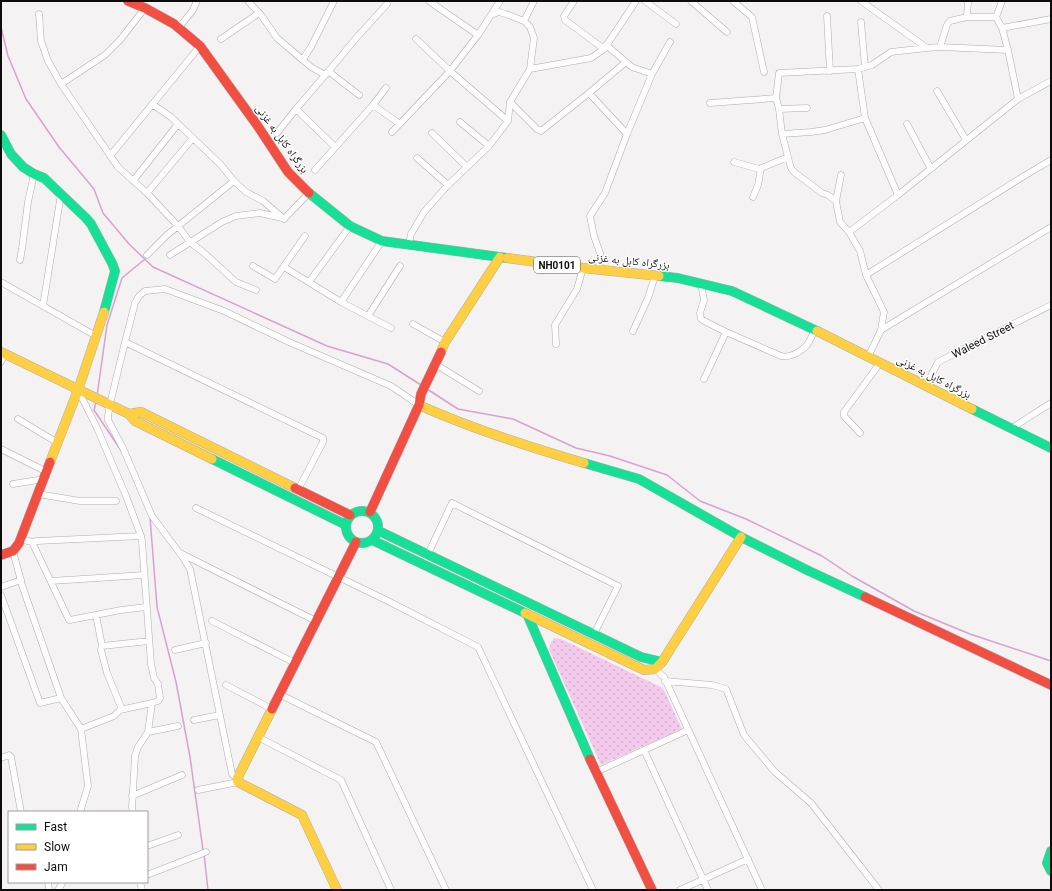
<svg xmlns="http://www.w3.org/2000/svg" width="1052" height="891" font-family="Roboto,'Noto Naskh Arabic',sans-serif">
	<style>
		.green { fill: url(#green-dots) }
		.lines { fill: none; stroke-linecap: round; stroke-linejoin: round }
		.stream { stroke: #d7a2cd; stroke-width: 1.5 }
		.street-casing { stroke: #afadae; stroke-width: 7 }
		.fast-casing { stroke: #afadae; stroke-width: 10 }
		.slow-casing { stroke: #afadae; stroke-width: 10 }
		.jam-casing { stroke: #afadae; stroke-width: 10 }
		.street { stroke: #fdfdfd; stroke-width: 6 }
		.fast { stroke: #16e098; stroke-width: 9 }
		.slow { stroke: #ffcf43; stroke-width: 9 }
		.jam { stroke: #f24e42; stroke-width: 9 }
		.labels { text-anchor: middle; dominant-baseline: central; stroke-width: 3; stroke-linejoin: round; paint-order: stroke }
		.shield { fill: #fff; stroke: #565556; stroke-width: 1 }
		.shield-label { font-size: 10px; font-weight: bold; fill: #0d0c0d }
		.street-label { font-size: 11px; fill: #0d0c0d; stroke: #fff }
	</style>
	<defs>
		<pattern id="green-dots" width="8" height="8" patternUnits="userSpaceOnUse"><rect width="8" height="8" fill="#f3caeb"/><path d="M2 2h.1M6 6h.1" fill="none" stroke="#cfacc8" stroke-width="1.8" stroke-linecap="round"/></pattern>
	</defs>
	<rect width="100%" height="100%" fill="#f4f2f3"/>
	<path class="green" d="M554,638L561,639L663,688L682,729L601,765L549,649L551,643Z"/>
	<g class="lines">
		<path class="stream" d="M1,27L8,56L26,99L59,147L94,189L103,213L129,244L153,267L327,346L388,364L421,385
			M427,389L458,409L513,419L576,448L610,456L667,475L700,501L746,519L822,556L852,576L914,611L970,634L1051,661
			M97,396L107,325L122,278L145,259
			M96,402L94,410L122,452
			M150,517L157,607L176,682L190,757L203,850
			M204,854L208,890"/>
		<defs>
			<path id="street" d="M248,1L261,15L277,38L311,67L325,75
				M429,1L478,35
				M574,1L564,16L565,20L604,49
				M645,1L676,24
				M691,1L727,32
				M733,1L752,17L764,72
				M861,1L927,48
				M1002,1L996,17L1002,28L1008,50L1018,99
				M39,14L41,41L48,61L61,84L118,167L147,193L178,226L190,242L203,252L236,282L256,290
				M827,16L830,71
				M967,17L968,1
				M524,21L534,1
				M861,22L865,67
				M176,24L181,25L193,10L197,1
				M1002,28L1051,19
				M221,39L259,13
				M416,39L450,71L508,121
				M606,45L632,67L652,74
				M940,47L947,25L950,21L967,17H996
				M303,59L311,47L334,1
				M530,69L591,58L604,49L636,1
				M858,69L865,118L898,195
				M328,71L359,95
				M61,84L105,55L120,40L145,8
				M937,91L966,140
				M589,93L627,134
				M510,102L537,129L541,131L589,93L626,62
				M710,103L776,98
				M152,104L171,117L193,138L220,164L234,181L246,192L263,201L284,219
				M373,105L400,124
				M296,109L335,147
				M779,109L807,108
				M460,122L489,146
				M907,124L931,169
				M392,132L450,71L478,35L500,1
				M277,133L296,109L338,60L357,37L387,4
				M432,133L467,167
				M782,134L811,132L825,130L865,118
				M110,156L200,46
				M417,158L448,185
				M734,162L759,169L788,157
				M790,165L782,134L779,109L776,98L779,73L858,69L872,65L891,52L927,48L940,47L1008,50
				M791,168L794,172L822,193L828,195L836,201
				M315,170L373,105L386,88
				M841,175L836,201L840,222L849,232L860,251L866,275L884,312L881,330L868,357
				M133,181L178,124
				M147,193L193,138
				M753,197L758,185L761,168
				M284,219L309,193
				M849,232L898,195L1018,99L1051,81
				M409,244L411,234L424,212L448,185L489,146L508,121L510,102L530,69L534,38L530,27L524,21L506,14L499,12L491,15
				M147,255L167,235L234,181
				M170,255L222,222L236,216L260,213L282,218
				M20,260L22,249L28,202L34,174
				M253,266L275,279L305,236
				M284,267L341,302L391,328
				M599,270L600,253L594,236L590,216L605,193L627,134L652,74L670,42
				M866,275L1024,176L1051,160
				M1,282L96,336
				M309,282L350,226
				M701,284L704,300L700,313L701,319L706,322L726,332L781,356C790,358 801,352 807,345C810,341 812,335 815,330
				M341,302L382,241
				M43,306L61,194
				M368,316L400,266
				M413,324L445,342
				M881,330L1051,227
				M633,331L648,298L655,276
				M125,342L323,438V442L298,490
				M556,344L555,325L577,289L583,268
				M1,362L5,354
				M435,364L479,391
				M704,379L726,332
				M926,386L938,362L1051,305
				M78,390L97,428L126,496L141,536L142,541L151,664L154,678L158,684L160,698L158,701L152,703L148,732L138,747L135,756L132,807L133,812
				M18,419L58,443
				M1012,428L1051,403
				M860,433L844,416V412L880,363
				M1,449L47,472
				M13,484L44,479
				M38,494L80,501H116
				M196,508L386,600L478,647L593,890
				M20,539L32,542L37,541L141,536
				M32,542L69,620H70L121,610L146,607
				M13,551L22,585L61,698L81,729L88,786L80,812
				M182,554L316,621
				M428,554L452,503L618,586L594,634
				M51,581L144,575
				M1,587L21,580
				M1,595L40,703L61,698
				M96,615L102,646
				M212,621L295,663
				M175,650L206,643
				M655,669L664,677L762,890
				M665,681L712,685L726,689L744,735L775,772L811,803L879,890
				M226,685L272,709
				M279,694L376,742L446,890
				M120,710L121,707L107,673L101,650L102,646L149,641
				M194,720L220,715
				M81,729L114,716L120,710L152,703
				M148,732L178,726
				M258,737L341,780L391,890
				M644,750L708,890
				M1,758L9,755L11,757L21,812
				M596,772L688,730
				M238,776H234L232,774L190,569L184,559L152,516L123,448L108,420V416L110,404L125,342L135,303L139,296L145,291L165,289L224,311L289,342L391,386L419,405
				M198,790L238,782
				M132,796L182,775
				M147,846L178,835
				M147,875L206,852
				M48,882L49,890
				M140,882L142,890
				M58,890L63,882
				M680,890L748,859"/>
			<path id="fast" d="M1,135L11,154L23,167L34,174L44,178L86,218L91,224L112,263L115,271L104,312
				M309,193L350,226L382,241L507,258
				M659,276L678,278L732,291L817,331
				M972,409L1051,448
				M212,459L346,525
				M584,463L639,479L741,537L809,571L865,597
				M346 527a16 16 0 1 1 32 0a16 16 0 1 1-32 0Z
				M379,531L641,657L662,662
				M372,540L525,613
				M527,614L590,759
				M1051,851L1047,863L1051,871"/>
			<path id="slow" d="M507,258L583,268L659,276
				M817,331L972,409
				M1,352L129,414L135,421L212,459
				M441,352L445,342L500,257
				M419,405C472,429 529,447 584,463
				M129,414L141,412L295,488
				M50,462L78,390L104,312
				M525,613L644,670L655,669L662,662L741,537
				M272,709L237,779L238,782L302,815L337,890"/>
			<path id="jam" d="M128,1L145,8L174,24L200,46L257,125L288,172L309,193
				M295,488L350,515
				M370,512L419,405L421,394L441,352
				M1,555L13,551L19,543L50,462
				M865,597L1051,685
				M272,709L356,542
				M590,759L652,890"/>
		</defs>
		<use href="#street" class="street-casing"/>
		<use href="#fast" class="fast-casing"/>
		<use href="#slow" class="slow-casing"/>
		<use href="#jam" class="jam-casing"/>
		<use href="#street" class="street"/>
		<use href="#fast" class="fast"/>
		<use href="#slow" class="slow"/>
		<use href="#jam" class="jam"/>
	</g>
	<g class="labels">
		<rect class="shield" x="534" y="257" width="46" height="16" rx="3"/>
		<g class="shield-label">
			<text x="557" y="265">NH0101</text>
		</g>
		<g class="street-label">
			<text transform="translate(282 139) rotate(54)">بزرگراه کابل به غزنی</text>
			<text transform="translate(629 261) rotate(6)">بزرگراه کابل به غزنی</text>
			<text transform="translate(983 340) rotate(-27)">Waleed Street</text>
			<text transform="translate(934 377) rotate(27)">بزرگراه کابل به غزنی</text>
		</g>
	</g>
	<rect width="1052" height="891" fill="none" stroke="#0d0c0d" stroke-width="4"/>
	<rect x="8" y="811" width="140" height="72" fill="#ffffff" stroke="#9e9e9e"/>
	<rect x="16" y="824" width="20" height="6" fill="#16e098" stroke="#9e9e9e"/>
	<text x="44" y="831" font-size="12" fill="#0d0c0d">Fast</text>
	<rect x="16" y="844" width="20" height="6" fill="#ffcf43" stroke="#9e9e9e"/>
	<text x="44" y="851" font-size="12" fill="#0d0c0d">Slow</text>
	<rect x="16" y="864" width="20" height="6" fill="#f24e42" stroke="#9e9e9e"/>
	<text x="44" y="871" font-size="12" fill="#0d0c0d">Jam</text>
</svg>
